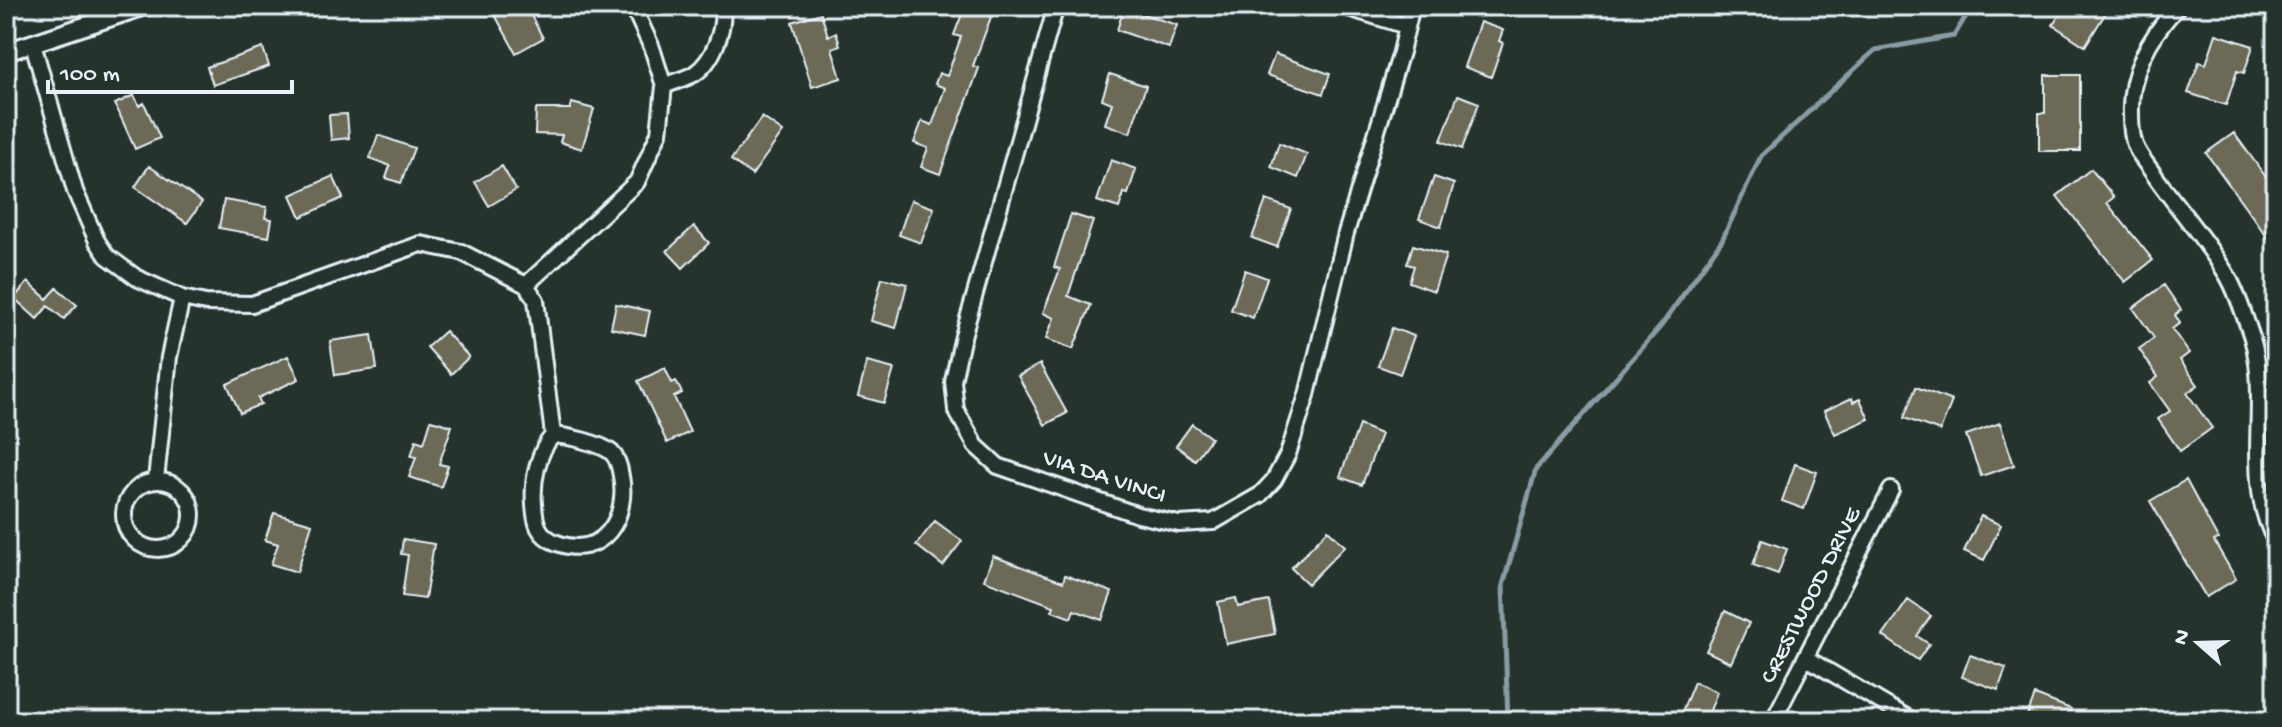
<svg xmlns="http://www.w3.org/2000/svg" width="2282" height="727" font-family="'Gochi Hand',sans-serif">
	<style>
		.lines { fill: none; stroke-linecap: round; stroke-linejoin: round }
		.stream { stroke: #899ca5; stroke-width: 5 }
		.building { fill: #6c6a56; stroke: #e8f1f8; stroke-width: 2 }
		.minor-casing { stroke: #e8f1f8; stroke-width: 20 }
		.tertiary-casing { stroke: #e8f1f8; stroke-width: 22 }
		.minor { stroke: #26332d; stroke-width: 14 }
		.tertiary { stroke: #26332d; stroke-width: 16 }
		.labels { text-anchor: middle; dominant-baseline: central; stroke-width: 8; stroke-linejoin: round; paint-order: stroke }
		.street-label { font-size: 24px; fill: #e8f1f8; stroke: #26332d }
	</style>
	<rect width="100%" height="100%" fill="#26332d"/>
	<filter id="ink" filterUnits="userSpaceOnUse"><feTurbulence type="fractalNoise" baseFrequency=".0125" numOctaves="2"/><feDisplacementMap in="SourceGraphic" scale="16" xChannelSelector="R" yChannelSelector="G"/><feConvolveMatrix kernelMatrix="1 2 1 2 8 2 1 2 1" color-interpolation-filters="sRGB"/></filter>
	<g filter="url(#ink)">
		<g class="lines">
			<path class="stream" d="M1508,721L1503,585L1536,469L1661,326L1722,240L1761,156L1875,50L1954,36L1972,6"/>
		</g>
		<path class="building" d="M490,6H526L543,38L516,53Z
			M965,6H995L973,66L979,68L940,174L921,167L928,148L914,143L922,121L932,125L945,88L935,84L939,73L947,76L961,37L954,35Z
			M2065,6H2110L2085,46L2053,25Z
			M1124,8L1177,25L1169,48L1117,30Z
			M821,13L828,36L836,33L840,45L832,48L841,78L812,87L792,22Z
			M1480,22L1503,30L1499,41L1503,43L1491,77L1464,67Z
			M2216,34L2253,46L2244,73L2237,71L2226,105L2188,93L2199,62L2206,64Z
			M263,48L269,66L213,85L207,67Z
			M1275,54L1330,74L1323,94L1267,75Z
			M1110,74L1146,86L1130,133L1105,124L1112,103L1102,99Z
			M2045,75H2080V151H2039V113H2045Z
			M134,95L139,106L144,103L160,138L135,149L115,104Z
			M1458,95L1479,103L1462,149L1441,141Z
			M572,103L594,109L582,149L560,142L562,135L535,134L536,109H570Z
			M347,114L349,138L331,140L329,115Z
			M762,117L783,132L752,175L731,160Z
			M2234,133L2276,191V249L2206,153Z
			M378,135L414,148L401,183L386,178L390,166L370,158Z
			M1279,143L1307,154L1298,178L1271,167Z
			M1111,160L1136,169L1128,194L1124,193L1119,208L1097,201Z
			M149,166L202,202L187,223L135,187Z
			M502,166L516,190L489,206L475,182Z
			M2091,169L2114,197L2107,203L2153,260L2125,282L2057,196Z
			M333,176L343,198L301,217L291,195Z
			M1434,177L1454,184L1441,227L1419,219Z
			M224,200L267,207L265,218L272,219L269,237L219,228Z
			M911,200L934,208L921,243L899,235Z
			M1266,200L1291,209L1277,247L1252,238Z
			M1071,214L1093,221L1068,296L1091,305L1073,349L1046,339L1054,318L1043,313L1060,269L1054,267Z
			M694,226L709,243L683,268L667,251Z
			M1413,245L1446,255L1434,291L1409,282L1414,266L1407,264Z
			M1245,270L1267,278L1253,318L1231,310Z
			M882,278L907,284L896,328L871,321Z
			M28,282L47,299L57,288L77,305L64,319L48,306L37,319L14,298Z
			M2164,285L2181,310L2175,315L2180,323L2172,329L2189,353L2180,360L2198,385L2187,393L2212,428L2180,451L2158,419L2170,411L2150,383L2158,377L2139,349L2154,338L2133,308Z
			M616,304L650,311L645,335L611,328Z
			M1392,328L1414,336L1400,374L1378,366Z
			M445,331L469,357L451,374L427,347Z
			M372,335L377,369L335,375L330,341Z
			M288,356L299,379L258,398L261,404L240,413L227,384Z
			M867,362L894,369L884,403L858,396Z
			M1040,364L1067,413L1045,425L1018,376Z
			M665,368L672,383L676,381L682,393L674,397L690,432L667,443L638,381Z
			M1916,387L1952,401L1940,431L1904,418Z
			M1852,398L1853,402L1860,399L1869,419L1835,434L1824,411Z
			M431,420L452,426L439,464L448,466L441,487L409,477L416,457L411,456L416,440L424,443Z
			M2000,423L2014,465L1981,476L1966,435Z
			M1192,424L1211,438L1195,460L1176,446Z
			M1359,425L1381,434L1362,485L1340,477Z
			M1795,464L1817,472L1804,509L1782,501Z
			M2186,480L2218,539L2214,541L2236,579L2206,597L2150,501Z
			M274,513L312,524L297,572L271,564L278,544L265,540Z
			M1981,516L2001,525L1984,560L1964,551Z
			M935,521L962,541L943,566L916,545Z
			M1328,530L1345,546L1308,584L1291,568Z
			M403,539L434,544L425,599L402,596L408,555L401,554Z
			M1762,540L1787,549L1778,574L1753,565Z
			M993,556L1063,582L1065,575L1112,592L1102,620L1074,610L1071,618L1052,611L1054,606L984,580Z
			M1236,598L1238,607L1269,601L1275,634L1226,644L1218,602Z
			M1908,600L1931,616L1917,636L1929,644L1918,660L1883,636Z
			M1725,611L1749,623L1731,663L1706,651Z
			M1970,655L2006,668L1998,690L1962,677Z
			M1694,682L1717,692L1706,721H1678Z
			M2035,695L2071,709L2066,721H2038L2027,716Z"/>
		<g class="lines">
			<defs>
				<path id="minor" d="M1056,6L962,340L953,381L956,410L976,446L998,466L1138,515L1179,524L1213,522L1260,495L1274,480L1288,454L1307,395L1346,233L1401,52L1412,6
					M1342,6L1406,26
					M2178,6C2150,36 2129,73 2131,115C2131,124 2132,137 2135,145C2139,156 2149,167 2155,176C2178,209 2206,240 2227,275C2236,290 2242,309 2248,326C2275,395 2239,474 2276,542
					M33,44L75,191L97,241L107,256L137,278L182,298L206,303L252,304L421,244L461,252L526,285L536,300L553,435
					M664,86C673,82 685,79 694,74C714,61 725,28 722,6
					M526,285L637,182L659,133L664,86L652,48L635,11L630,6
					M553,435C567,436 601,443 612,453C617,458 620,469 621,476C629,517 603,560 557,543C538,536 535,523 534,504C532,481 538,452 553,435Z
					M156,480L169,357L182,298
					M124 515a34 34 0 1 1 68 0a34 34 0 1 1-68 0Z
					M1806,658L1913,721
					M1773,721L1891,490"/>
				<path id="tertiary" d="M6,52L145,6"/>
			</defs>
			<use href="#minor" class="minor-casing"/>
			<use href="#tertiary" class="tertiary-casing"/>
			<use href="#minor" class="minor"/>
			<use href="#tertiary" class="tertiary"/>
		</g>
	</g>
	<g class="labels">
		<g class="street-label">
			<text transform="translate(1104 478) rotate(18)">VIA DA VINCI</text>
			<text transform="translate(1812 596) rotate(-63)">CRESTWOOD DRIVE</text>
		</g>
	</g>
	<rect width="2282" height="727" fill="none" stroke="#26332d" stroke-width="32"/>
	<rect x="16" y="16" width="2250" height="695" fill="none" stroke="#e8f1f8" stroke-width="3" filter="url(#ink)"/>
	<g transform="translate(2198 643) rotate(290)" stroke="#26332d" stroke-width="6" paint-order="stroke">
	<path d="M0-6L14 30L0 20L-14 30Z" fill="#e8f1f8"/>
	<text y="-12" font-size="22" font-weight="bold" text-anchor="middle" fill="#e8f1f8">N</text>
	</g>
	<path d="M48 80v12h244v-12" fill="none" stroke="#e8f1f8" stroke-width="4"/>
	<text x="60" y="80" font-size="24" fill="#e8f1f8" stroke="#26332d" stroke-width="6" paint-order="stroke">100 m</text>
</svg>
